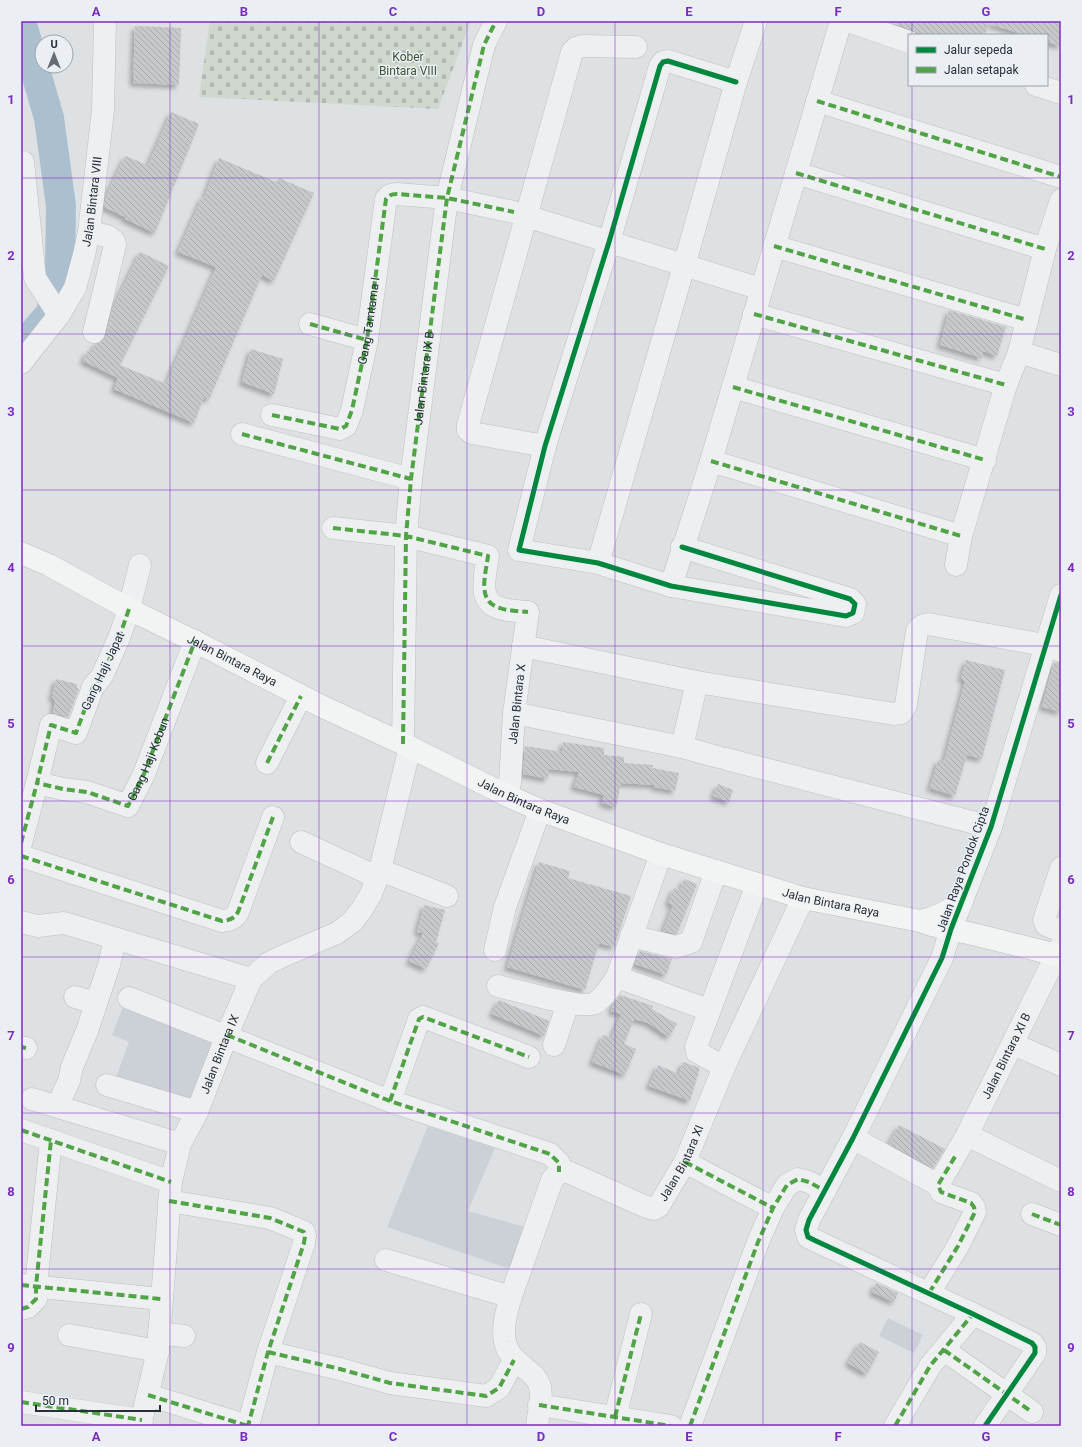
<svg xmlns="http://www.w3.org/2000/svg" width="1082" height="1447" font-family="Roboto,sans-serif">
	<style>
		.built { fill: #ccd0d7 }
		.cemetery { fill: url(#cemetery-stones) }
		.lines { fill: none; stroke-linecap: round; stroke-linejoin: round }
		.river { stroke: #acbfcf; stroke-width: 30 }
		.building { fill: url(#building-back-hatch); filter: url(#shadow) }
		.minor-casing { stroke: #bcbfc2; stroke-width: 23 }
		.major-casing { stroke: #bbbec1; stroke-width: 23 }
		.minor { stroke: #edeff0; stroke-width: 22 }
		.major { stroke: #f2f4f4; stroke-width: 22 }
		.quiet { stroke: #50a445; stroke-width: 4; stroke-dasharray: 8 4; stroke-linecap: butt }
		.cycleway-casing { stroke: #ebeff4; stroke-width: 8 }
		.cycleway { stroke: #00873e; stroke-width: 5 }
		.grid { fill: none; stroke: #7b2cbf; stroke-width: 1; stroke-opacity: 0.55 }
		.labels { text-anchor: middle; dominant-baseline: central; stroke-width: 3; stroke-linejoin: round; paint-order: stroke }
		.park-label { font-size: 12px; fill: #3c5734; stroke: #ebeff4 }
		.street-label { font-size: 12px; fill: #262f3b; stroke: #ebeff4 }
		.neatline { fill: none; stroke: #7b2cbf; stroke-width: 1.5 }
		.grid-label { font-size: 13px; text-anchor: middle; font-weight: bold; fill: #7b2cbf }
	</style>
	<defs>
		<pattern id="cemetery-stones" width="16" height="16" patternUnits="userSpaceOnUse"><rect width="16" height="16" fill="#cfd7cf"/><path d="M2 7V4a2 2 0 0 1 4 0v3zM10 15v-3a2 2 0 0 1 4 0v3z" fill="#b2b9b3"/></pattern>
		<pattern id="building-back-hatch" width="6" height="6" patternUnits="userSpaceOnUse"><rect width="6" height="6" fill="#c6c9cc"/><path d="M-1 5l2 2M0 0l6 6M5-1l2 2" fill="none" stroke="#aaadb0"/></pattern>
		<filter id="shadow"><feDropShadow dx="-3.5" dy="3.5" stdDeviation="2" flood-color="#0004"/></filter>
	</defs>
	<rect width="100%" height="100%" fill="#dee1e4"/>
	<path class="built" d="M126,999L222,1035L193,1110L115,1080L129,1042L112,1035Z
		M428,1126L495,1148L468,1211L529,1228L513,1270L387,1227Z
		M888,1318L923,1335L914,1353L879,1336Z"/>
	<path class="cemetery" d="M210,21H471L438,109L199,97Z"/>
	<g class="lines">
		<path class="river" d="M21,345L32,335L51,313L60,270L61,206L49,118L21,21"/>
	</g>
	<path class="building" d="M889,21H989L985,35H924Z
		M991,21H1061V46L1047,42V35H1025L990,24Z
		M135,26L181,28L179,85L133,83Z
		M171,112L199,124L155,233L125,219V217L104,207L106,196L125,156L148,165Z
		M219,158L276,182L279,178L314,193L274,281L262,275L209,400L204,397L194,423L114,389L118,378L83,361L87,351L91,353L95,344L103,341L106,335L112,310L140,252L169,266L120,365L166,384L216,267L178,252L202,197L204,198Z
		M949,310L1006,327L997,356L983,351L982,358L940,345Z
		M251,349L283,359L274,394L242,382Z
		M966,660L1005,670L982,759L967,755L955,796L930,788L938,760L944,761L965,681L961,678Z
		M1054,662L1061,663V712L1042,707Z
		M56,679L77,684V688L79,689L68,717L53,713L55,701L52,697Z
		M563,742L604,748V755L624,757V763L653,765L652,768L679,773L675,791L654,787L655,785L621,783L616,807L602,803L604,795L574,787L579,772L549,769L548,779L523,774L525,746L562,752Z
		M718,784L733,790L729,802L713,796Z
		M539,862L570,871L568,878L631,896L614,947L599,943L585,990L507,967Z
		M684,879L697,884L677,934L663,931L673,905L668,903L674,888L680,890Z
		M424,905L445,910L436,942L439,943L426,969L409,961L423,933L417,932Z
		M640,951L672,959L666,975L635,964Z
		M620,995L653,1006L652,1009L677,1024L669,1037L648,1023L634,1019L624,1044L636,1049L625,1075L592,1062L603,1035L611,1038L621,1014L611,1011L614,1003Z
		M499,1000L549,1021L544,1036L492,1014Z
		M683,1062L700,1068L690,1101L649,1086L658,1065L679,1074Z
		M899,1125L945,1149L933,1168L889,1144Z
		M876,1283L898,1293L894,1302L872,1292Z
		M860,1342L879,1352L867,1374L848,1363Z"/>
	<g class="lines">
		<defs>
			<g id="minor">
				<path d="M848,21L909,42"/>
				<path d="M1036,85L1061,93"/>
				<path d="M817,101L1061,177"/>
				<path d="M23,162L35,278L59,315"/>
				<path d="M796,173L1045,249"/>
				<path d="M526,216L761,289"/>
				<path d="M89,232L107,236L114,241L115,245L94,332"/>
				<path d="M774,246L1027,320"/>
				<path d="M754,314L1006,385"/>
				<path d="M310,324L367,340"/>
				<path d="M1019,352L1061,365"/>
				<path id="s1" d="M21,363L59,315L75,288L84,255L89,232L103,110L105,21"/>
				<path d="M733,387L985,460"/>
				<path id="s2" d="M272,415L340,429L346,426L352,410L367,340L386,199C389,195 392,194 397,194L447,198L514,212"/>
				<path d="M242,434L411,479"/>
				<path d="M545,446L472,433L468,430V425L572,52L576,48L582,46L636,47"/>
				<path d="M711,461L961,536"/>
				<path d="M333,528L406,536L488,556C486,573 476,602 500,608C508,611 519,611 528,612L514,713L510,783L506,795"/>
				<path d="M682,547L850,599L855,604L853,613L846,616L671,586L598,563L519,550L545,446L609,242L660,66L663,62L668,61L736,82"/>
				<path d="M598,563L684,266L736,82L756,21"/>
				<path id="s3" d="M140,565L129,609L119,638L102,676L93,687L76,733L51,725L37,783L63,789L87,792L128,806L144,774L195,641"/>
				<path d="M956,565L961,536L1006,385L1019,352L1045,249L1061,200"/>
				<path d="M671,586L711,461L841,21"/>
				<path d="M523,646L697,682L894,714L901,713L906,705L917,631C920,626 923,625 928,624L1044,645L1061,651"/>
				<path d="M514,713L682,747L718,757"/>
				<path id="s4" d="M403,744L406,536L411,479L447,198L484,45L496,21"/>
				<path d="M682,747L697,682"/>
				<path d="M726,759L991,827"/>
				<path d="M267,763L301,696"/>
				<path d="M301,842L366,872L377,879"/>
				<path d="M21,843L37,783"/>
				<path d="M21,856L222,921C230,920 234,919 238,912L273,817"/>
				<path d="M1061,868L1044,920L1046,925L1061,931"/>
				<path d="M380,870L447,896"/>
				<path d="M21,922L38,926L64,923L251,979"/>
				<path d="M631,936L676,947L691,942L716,871"/>
				<path d="M495,950L505,907L540,810"/>
				<path d="M617,977L709,1010"/>
				<path d="M498,986C515,990 582,1010 595,1003C605,997 611,986 617,977L661,854"/>
				<path d="M75,997L96,1003"/>
				<path d="M129,998L390,1101L550,1154L559,1163V1172"/>
				<path d="M1013,1044L1061,1065"/>
				<path d="M554,1045L568,1003"/>
				<path d="M21,1047L26,1048"/>
				<path d="M724,1067L697,1052L696,1047L757,884"/>
				<path d="M107,1085L197,1112"/>
				<path d="M32,1099L180,1144"/>
				<path d="M390,1101L419,1019L423,1017L529,1057"/>
				<path d="M57,1106L69,1081L72,1067L87,1031L109,965L115,939"/>
				<path d="M21,1130L171,1182"/>
				<path d="M967,1135L1061,1181"/>
				<path d="M853,1138L938,1185"/>
				<path d="M685,1162L773,1208"/>
				<path d="M169,1201L270,1218L304,1232L305,1236L304,1243L268,1352L248,1426"/>
				<path d="M1032,1214L1061,1225"/>
				<path d="M386,1260L511,1297"/>
				<path d="M21,1285L161,1299"/>
				<path id="s5" d="M929,1293L958,1246L975,1212L974,1207L971,1203L941,1192L938,1185L967,1135L1061,946"/>
				<path d="M21,1309L28,1307L36,1299V1286L51,1140"/>
				<path d="M159,1333L184,1336"/>
				<path d="M69,1335L158,1351"/>
				<path d="M944,1350L1032,1412"/>
				<path d="M268,1352L340,1369L390,1383L486,1396L499,1388L514,1360"/>
				<path d="M148,1395L248,1426"/>
				<path d="M21,1402L142,1420"/>
				<path d="M539,1405L671,1426"/>
				<path d="M615,1417L641,1314"/>
				<path id="s6" d="M140,1426L158,1351L171,1182L180,1144L197,1112L227,1035L251,979L269,963L283,956L337,933L352,922L362,909L371,894L380,870L410,747"/>
				<path id="s7" d="M537,1426C538,1414 543,1399 540,1387C536,1369 510,1365 505,1342C500,1316 517,1282 525,1257C534,1231 543,1206 552,1180L559,1172H568L644,1206L654,1209L658,1207L685,1162L724,1067L803,898"/>
				<path d="M690,1426L758,1242L773,1208L787,1185L798,1179L809,1182L825,1191"/>
				<path d="M895,1426L930,1366L973,1314"/>
				<path d="M985,1426L1035,1353V1347L1032,1343L973,1314L814,1240L808,1237L806,1230L809,1220L853,1138L942,958L951,929L991,827L1061,595"/>
			</g>
			<g id="major">
				<path id="s8" d="M21,553L49,565L129,609L204,646L321,706L410,747L506,795L540,810L661,854L803,898L920,921L932,925L977,935L1061,956"/>
				<path d="M920,921C936,918 949,911 962,901"/>
			</g>
		</defs>
		<use href="#minor" class="minor-casing"/>
		<use href="#major" class="major-casing"/>
		<use href="#minor" class="minor"/>
		<use href="#major" class="major"/>
		<path class="quiet" d="M817,101L1061,177
			M796,173L1045,249
			M774,246L1027,320
			M754,314L1006,385
			M310,324L367,340
			M733,387L985,460
			M272,415L340,429L346,426L352,410L367,340L386,199C389,195 392,194 397,194L447,198L514,212
			M242,434L411,479
			M711,461L961,536
			M333,528L406,536L488,556C486,573 476,602 500,608C508,611 519,611 528,612
			M129,609L119,638L102,676L93,687L76,733L51,725L37,783L63,789L87,792L128,806L144,774L195,641
			M403,744L406,536L411,479L447,198L484,45L496,21
			M267,763L301,696
			M21,843L37,783
			M21,856L222,921C230,920 234,919 238,912L273,817
			M227,1035L390,1101L550,1154L559,1163V1172
			M21,1047L26,1048
			M390,1101L419,1019L423,1017L529,1057
			M21,1130L171,1182
			M685,1162L773,1208
			M169,1201L270,1218L304,1232L305,1236L304,1243L268,1352L248,1426
			M1032,1214L1061,1225
			M21,1285L161,1299
			M929,1293L958,1246L975,1212L974,1207L971,1203L941,1192L938,1185L956,1155
			M21,1309L28,1307L36,1299V1286L51,1140
			M944,1350L1032,1412
			M268,1352L340,1369L390,1383L486,1396L499,1388L514,1360
			M148,1395L248,1426
			M21,1402L142,1420
			M539,1405L671,1426
			M615,1417L641,1314
			M690,1426L758,1242L773,1208L787,1185L798,1179L809,1182L825,1191
			M895,1426L930,1366L973,1314"/>
		<defs>
			<path id="cycleway" d="M682,547L850,599L855,604L853,613L846,616L671,586L598,563L519,550L545,446L609,242L660,66L663,62L668,61L736,82
				M985,1426L1035,1353V1347L1032,1343L973,1314L814,1240L808,1237L806,1230L809,1220L853,1138L942,958L951,929L991,827L1061,595"/>
		</defs>
		<use href="#cycleway" class="cycleway-casing"/>
		<use href="#cycleway" class="cycleway"/>
	</g>
	<path class="grid" d="M170,21V1426M319,21V1426M467,21V1426M615,21V1426M763,21V1426M912,21V35M912,85V1426M21,178H1061M21,334H1061M21,490H1061M21,646H1061M21,801H1061M21,957H1061M21,1113H1061M21,1269H1061"/>
	<g class="labels">
		<g class="park-label">
			<text x="408" y="57">Kober<tspan x="408" dy="14">Bintara VIII</tspan></text>
		</g>
		<g class="street-label">
			<text stroke="none"><textPath href="#s1" startOffset="181">Jalan Bintara VIII</textPath></text>
			<text stroke="none"><textPath href="#s2" startOffset="184">Gang Tamtama I</textPath></text>
			<text stroke="none"><textPath href="#s4" startOffset="367">Jalan Bintara IX B</textPath></text>
			<text stroke="none"><textPath href="#s8" startOffset="237">Jalan Bintara Raya</textPath></text>
			<text transform="translate(103 671) rotate(-65)">Gang Haji Japat</text>
			<text transform="translate(517 704) rotate(-84)">Jalan Bintara X</text>
			<text stroke="none"><textPath href="#s3" startOffset="412">Gang Haji Kobun</textPath></text>
			<text stroke="none"><textPath href="#s8" startOffset="561">Jalan Bintara Raya</textPath></text>
			<text transform="translate(963 869) rotate(-70)">Jalan Raya Pondok Cipta</text>
			<text stroke="none"><textPath href="#s8" startOffset="885">Jalan Bintara Raya</textPath></text>
			<text stroke="none"><textPath href="#s6" startOffset="384">Jalan Bintara IX</textPath></text>
			<text stroke="none"><textPath href="#s5" startOffset="289">Jalan Bintara XI B</textPath></text>
			<text stroke="none"><textPath href="#s7" startOffset="435">Jalan Bintara XI</textPath></text>
		</g>
	</g>
	<rect width="1082" height="1447" fill="none" stroke="#ebeff4" stroke-width="44"/>
	<rect x="908" y="34" width="140" height="52" fill="#ebeff4" stroke="#9ca2aa"/>
	<rect x="916" y="47" width="20" height="6" fill="#00873e" stroke="#9ca2aa"/>
	<text x="944" y="54" font-size="12" fill="#262f3b">Jalur sepeda</text>
	<rect x="916" y="67" width="20" height="6" fill="#50a445" stroke="#9ca2aa"/>
	<text x="944" y="74" font-size="12" fill="#262f3b">Jalan setapak</text>
	<g transform="translate(54 54)"><circle r="19" fill="#ebeff4" stroke="#9ca2aa"/>
	<path d="M0-3L7 15L0 10L-7 15Z" fill="#666d76"/>
	<text y="-6" font-size="11" font-weight="bold" text-anchor="middle" fill="#262f3b">U</text>
	</g>
	<path d="M36 1405v6h124v-6" fill="none" stroke="#262f3b" stroke-width="2"/>
	<text x="42" y="1405" font-size="12" fill="#262f3b" stroke="#ebeff4" stroke-width="3" paint-order="stroke">50 m</text>
	<rect x="22" y="22" width="1038" height="1403" class="neatline"/>
	<g class="grid-label">
		<text x="96" y="16">A</text>
		<text x="244" y="16">B</text>
		<text x="393" y="16">C</text>
		<text x="541" y="16">D</text>
		<text x="689" y="16">E</text>
		<text x="838" y="16">F</text>
		<text x="986" y="16">G</text>
		<text x="11" y="104">1</text>
		<text x="1071" y="104">1</text>
		<text x="11" y="260">2</text>
		<text x="1071" y="260">2</text>
		<text x="11" y="416">3</text>
		<text x="1071" y="416">3</text>
		<text x="11" y="572">4</text>
		<text x="1071" y="572">4</text>
		<text x="11" y="728">5</text>
		<text x="1071" y="728">5</text>
		<text x="11" y="884">6</text>
		<text x="1071" y="884">6</text>
		<text x="11" y="1040">7</text>
		<text x="1071" y="1040">7</text>
		<text x="11" y="1196">8</text>
		<text x="1071" y="1196">8</text>
		<text x="11" y="1352">9</text>
		<text x="1071" y="1352">9</text>
		<text x="96" y="1441">A</text>
		<text x="244" y="1441">B</text>
		<text x="393" y="1441">C</text>
		<text x="541" y="1441">D</text>
		<text x="689" y="1441">E</text>
		<text x="838" y="1441">F</text>
		<text x="986" y="1441">G</text>
	</g>
</svg>
